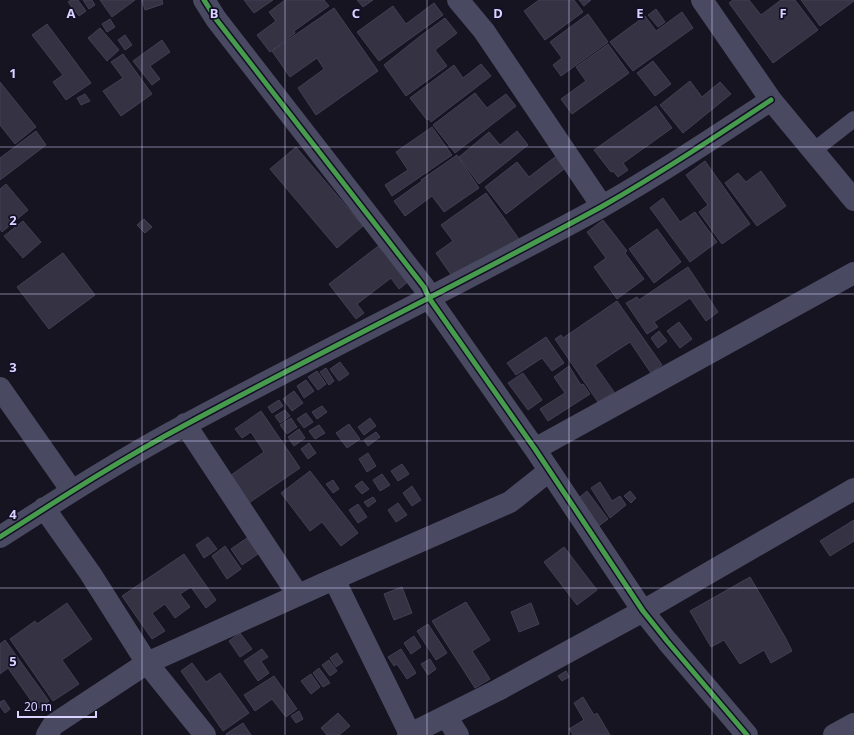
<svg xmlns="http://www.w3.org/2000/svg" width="854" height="735" font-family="'Noto Sans',sans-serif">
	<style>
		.building { fill: #343243; stroke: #433f54 }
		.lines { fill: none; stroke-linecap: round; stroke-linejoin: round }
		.service { stroke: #4a4962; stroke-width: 16 }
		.minor { stroke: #4a4962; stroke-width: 22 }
		.cycleway-casing { stroke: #130f26; stroke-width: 8 }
		.cycleway { stroke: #469c4c; stroke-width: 5 }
		.grid { fill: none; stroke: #d9d4ff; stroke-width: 1; stroke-opacity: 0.55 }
		.grid-label { font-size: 13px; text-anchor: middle; font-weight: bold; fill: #d9d4ff; stroke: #130f26; stroke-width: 3.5; stroke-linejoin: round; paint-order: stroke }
	</style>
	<rect width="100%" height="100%" fill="#161421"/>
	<path class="building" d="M71,0H78L86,11L79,16L68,2Z
		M83,0H92L95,5L89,9Z
		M100,0H135L112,17Z
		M142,0H162L163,4L145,10Z
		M244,0H273L254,13Z
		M285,0H324L329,6L294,31L295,33L270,52L257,35L276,21L269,12Z
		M357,0H373L363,7Z
		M539,0H574L583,12L545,40L524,11Z
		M579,0H591L584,6Z
		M733,0H749L761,15L781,0H795L818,30L773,63L729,3Z
		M801,0H854V1L820,26Z
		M434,3L443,15L379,61L357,32L393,6L406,24Z
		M334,8L378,71L316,115L298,88L324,69L317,58L290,77L272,51Z
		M656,9L665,22L658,27L648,15Z
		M682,12L693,28L633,71L610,42L645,16L656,31Z
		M588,14L608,42L561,76L553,65L562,58L550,42Z
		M445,18L457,33L435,50L447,66L406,96L384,65L419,37Z
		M110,19L115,27L107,32L102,24Z
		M47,24L91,83L66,100L53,82L63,75L32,35Z
		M100,28L119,50L107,61L88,38Z
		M125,35L132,45L125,50L118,40Z
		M162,40L170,52L150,66L160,79L152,85L133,61Z
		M608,44L629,73L572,114L561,99L586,81L576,67Z
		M123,54L152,94L121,116L103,91L123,78L111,62Z
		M653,61L671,84L655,96L637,73Z
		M481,64L491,76L431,122L429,119L427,120L410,98L454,65L463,78Z
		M690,81L702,97L720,82L731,94L683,133L660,105Z
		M0,82L36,127L15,144L0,125Z
		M475,93L487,108L506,94L516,106L455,153L433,125Z
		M85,94L90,101L81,105L77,98Z
		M656,106L672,128L623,163L628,170L618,177L613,171L611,172L594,150Z
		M432,127L452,155L392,196L385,185L408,170L396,152Z
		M36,131L46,145L0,180V158Z
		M517,131L528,145L479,184L459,157L489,132L500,145Z
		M296,147L363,226L337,248L270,169Z
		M559,154L568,166L506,214L485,187L517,162L529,177Z
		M457,155L479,188L444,212L432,196L405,216L394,201L422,181L421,180Z
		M705,161L750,224L722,244L699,212L708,205L686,175Z
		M761,171L786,206L757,226L725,183L738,173L746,182Z
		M6,184L28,210L2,232L0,229V189Z
		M486,193L519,239L454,279L436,253L453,241L441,225Z
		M663,198L680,222L695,212L717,242L690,262L650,208Z
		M144,219L152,227L145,233L137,225Z
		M603,220L627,251L625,253L644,279L617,299L594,267L606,258L587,232Z
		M23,221L41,242L23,258L4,236Z
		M657,229L681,262L654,283L629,249Z
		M381,244L409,281L399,289L391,278L357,304L364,313L356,319L329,284Z
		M63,253L95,295L49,329L17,287Z
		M688,267L718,312L706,321L690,298L654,322L658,327L647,334L626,303L637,297L639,300Z
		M617,301L662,365L651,373L630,342L595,365L614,392L598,402L555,339L561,335L563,338Z
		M679,322L692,339L680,348L667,331Z
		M659,331L667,341L658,348L651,338Z
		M546,337L564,363L552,371L542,358L516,375L507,363Z
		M340,362L349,374L339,381L330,369Z
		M569,366L581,385L583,384L590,394L548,421L540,409L565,393L554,377Z
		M326,368L334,381L329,385L320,372Z
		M317,371L326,384L318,390L308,377Z
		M523,373L542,400L528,410L508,383Z
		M306,380L314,391L304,398L297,386Z
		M294,391L303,403L292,411L283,399Z
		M279,400L283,406L272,413L268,407Z
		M322,406L327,412L317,419L312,412Z
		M285,410L290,416L280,423L275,416Z
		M261,411L300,468L243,507L224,480L264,452L251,432L242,438L235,429Z
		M306,413L313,422L304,428L297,419Z
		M291,418L297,427L287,434L280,425Z
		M370,418L376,426L364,435L358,427Z
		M349,424L360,439L347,448L336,433Z
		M319,425L325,433L315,439L309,431Z
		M299,429L305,438L294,446L288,437Z
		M376,432L380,437L368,446L364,440Z
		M309,443L316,453L308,459L301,449Z
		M368,453L376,466L367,472L359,459Z
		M402,464L409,474L398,481L391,471Z
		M310,471L358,533L341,546L322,522L310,531L281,493Z
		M382,474L390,485L380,491L373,480Z
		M333,480L339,489L333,493L326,484Z
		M362,481L369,489L362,494L355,486Z
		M600,482L612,501L620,496L626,505L610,518L591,488Z
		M412,486L421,500L412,506L403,493Z
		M587,491L608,519L596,528L575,501Z
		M630,491L636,498L631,503L624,496Z
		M373,497L376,501L368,507L364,502Z
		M398,503L407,515L396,522L388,510Z
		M358,504L367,517L358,523L349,510Z
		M854,520V541L830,556L820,541Z
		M208,537L217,549L204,558L196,545Z
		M247,538L258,554L242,565L231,549Z
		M225,546L241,569L227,579L212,556Z
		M564,547L597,590L577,605L544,562Z
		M184,554L216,600L206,608L191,587L180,594L190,607L175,618L165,604L152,613L165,631L152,639L122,596Z
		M750,577L785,637L792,651L771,663L764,650L740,664L724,640L711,647L690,611Z
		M402,587L412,613L394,620L384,594Z
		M466,602L490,640L472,651L490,679L475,688L432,621Z
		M67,603L92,639L62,660L79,684L53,701L10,639L35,621L37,624Z
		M531,603L539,624L519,632L511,612Z
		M428,624L447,653L436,660L417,631Z
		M240,633L252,649L240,657L229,641Z
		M414,636L421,647L411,654L404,643Z
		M5,640L49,701L37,709L8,668L0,674V644Z
		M262,649L268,657L261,661L269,673L258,681L244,661Z
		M401,649L416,673L407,679L397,664L394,666L388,657Z
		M337,653L343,662L336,667L330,658Z
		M430,659L436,669L428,675L421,664Z
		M329,660L337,671L330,676L322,665Z
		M192,663L206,682L220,673L249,713L223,731L181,671Z
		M319,668L330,683L323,687L313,673Z
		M566,671L569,677L562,681L558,676Z
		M311,674L320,687L311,694L301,681Z
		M274,676L297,709L286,717L272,699L255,711L244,695Z
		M583,697L594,715L597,713L610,735H573L569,729L584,720L574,703Z
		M4,700L10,709L5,713L0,706V702Z
		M299,711L303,719L296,723L291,716Z
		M338,713L350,726L339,735H327L321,728Z
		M243,723L251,735H227L226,734Z"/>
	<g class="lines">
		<path class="service" d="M813,151L854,119"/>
		<path class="minor" d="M204,0L216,19L424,287L429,298L535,449L643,611L667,641L747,735
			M458,0L484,31L602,206
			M702,0L771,100L854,200
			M0,388L72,491
			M185,424L298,595
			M535,449L854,273
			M44,508L90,573L147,663L205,735
			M0,537C61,498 123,458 187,424C324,350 464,282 601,207C659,174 715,137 771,100
			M334,579L510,502L549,471
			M446,716L458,735
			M47,735L53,725L147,663L334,579L410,734
			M408,735L498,690L643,611L854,489
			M834,735L854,724"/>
		<defs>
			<path id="cycleway" d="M204,0L216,19L424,287L429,298L535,449L643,611L667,641L747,735
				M0,537C61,498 123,458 187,424C324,350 464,282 601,207C659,174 715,137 771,100"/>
		</defs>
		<use href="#cycleway" class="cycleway-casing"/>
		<use href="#cycleway" class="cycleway"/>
	</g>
	<path class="grid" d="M142,0V735M285,0V735M427,0V735M569,0V735M712,0V735M0,147H854M0,294H854M0,441H854M0,588H854"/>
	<g class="grid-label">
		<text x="71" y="18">A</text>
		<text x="214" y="18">B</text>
		<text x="356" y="18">C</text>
		<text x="498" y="18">D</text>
		<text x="640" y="18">E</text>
		<text x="783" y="18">F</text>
		<text x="13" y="78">1</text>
		<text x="13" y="225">2</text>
		<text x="13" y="372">3</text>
		<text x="13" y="519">4</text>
		<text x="13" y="666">5</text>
	</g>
	<path d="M18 711v6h78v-6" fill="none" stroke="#d9d4ff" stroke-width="2"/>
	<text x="24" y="711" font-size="12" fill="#d9d4ff" stroke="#130f26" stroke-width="3" paint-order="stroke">20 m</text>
</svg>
